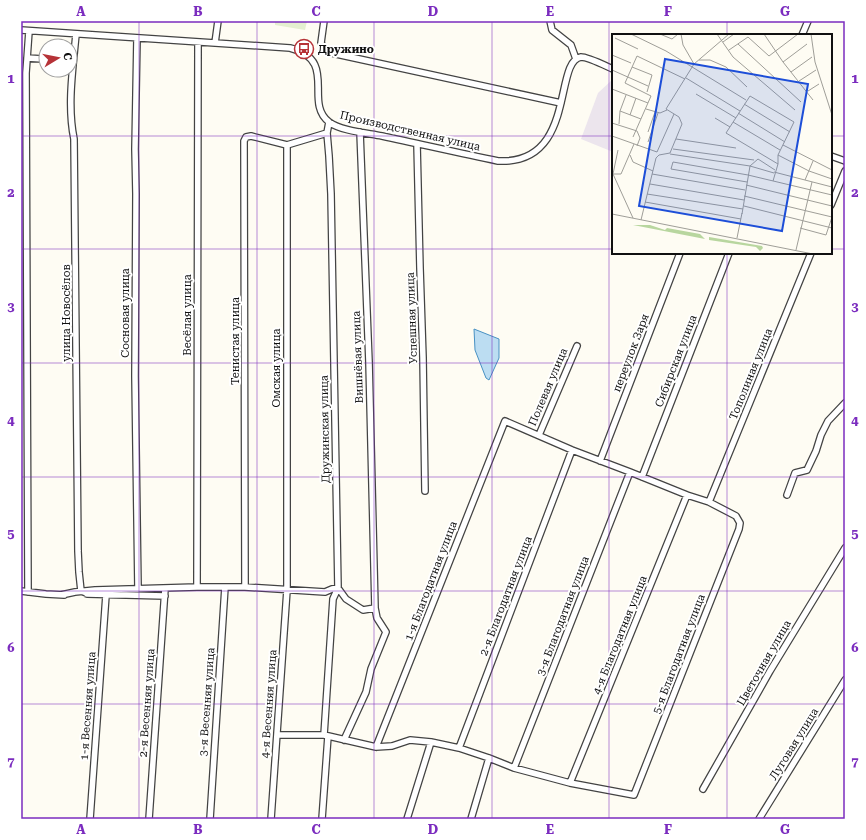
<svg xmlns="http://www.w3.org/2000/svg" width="866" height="840" font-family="'Roboto Serif',serif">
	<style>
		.industrial { fill: #ece5ed }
		.pitch { fill: #e4efd0 }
		.water { fill: #bcddf2; stroke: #4891c3 }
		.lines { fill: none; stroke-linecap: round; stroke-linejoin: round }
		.minor-casing { stroke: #434343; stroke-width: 8 }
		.minor { stroke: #fff; stroke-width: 5.5 }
		.grid { fill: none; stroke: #7b2cbf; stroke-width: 1; stroke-opacity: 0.55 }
		.labels { text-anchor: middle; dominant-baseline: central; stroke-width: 4; stroke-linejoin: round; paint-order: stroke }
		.poi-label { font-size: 11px; font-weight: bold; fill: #101010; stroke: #fff; text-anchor: start }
		.street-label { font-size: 11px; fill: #101010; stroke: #fff }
		.inset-road { fill: none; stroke: #9f9e98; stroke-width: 1 }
		.view { fill: #1d4ed8; fill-opacity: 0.15; stroke: #1d4ed8; stroke-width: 2 }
		.inset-edge { fill: none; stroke: #101010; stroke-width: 2 }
		.neatline { fill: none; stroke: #7b2cbf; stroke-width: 1.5 }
		.grid-label { font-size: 13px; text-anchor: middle; font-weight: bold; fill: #7b2cbf }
	</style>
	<rect width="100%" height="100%" fill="#fefcf3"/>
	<path class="industrial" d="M612,80H613V152L581,139L598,93Z"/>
	<path class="pitch" d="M275,21H307L305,30L275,25Z"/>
	<path class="water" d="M474,329L499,339V358L489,380L486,378L475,350Z"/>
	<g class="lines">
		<defs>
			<path id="minor" d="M324,21L321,43L327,52L561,103
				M550,21L552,30L571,45L576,59
				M21,30L290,48C339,60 303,102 329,122C341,131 367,133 382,136C420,144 459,153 498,161C577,165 553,61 581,57C588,57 606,66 613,69
				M76,34C73,68 67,105 74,139L78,551L79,572L81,591L89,594
				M802,35L808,21
				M137,38L135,149L136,194L135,376L138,589
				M215,43L218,21
				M27,58L43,59
				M360,132L369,362L375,608
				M417,144L420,268L423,358L425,491
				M831,156L845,161
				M831,205L845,171
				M539,435L577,346
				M600,461L680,253
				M642,477L729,253
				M787,495L795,473L807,470L816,451L821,435L828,421L845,403
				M709,502L811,253
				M197,587L198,43
				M245,587L244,141L246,137L251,136L287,145L327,133
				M21,591L46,594L64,595
				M28,592L26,73L29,31
				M87,594L165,596
				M61,595L75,592L95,590L197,587H245L325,592L332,589L338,588L346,599L363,610L375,608L377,618L386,632L371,669L366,692L344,740
				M277,735H324L376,747L392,746L410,740L431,742L459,748L489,758L514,768L570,783L634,795L739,529L740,523L736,516L709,502L687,495L630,472L572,450L505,421L376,747
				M324,735L333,599L338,588L331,194L329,156L327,133L329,122
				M459,748L572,450
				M514,768L630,472
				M570,783L687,495
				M703,789L770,671L845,548
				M90,819L106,595
				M149,819L165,589
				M210,819L225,587
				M271,819L287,590V145
				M322,819L328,736
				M407,819L431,742
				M471,819L489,758
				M759,819L845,680"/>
		</defs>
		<use href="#minor" class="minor-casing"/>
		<use href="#minor" class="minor"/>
	</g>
	<path class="grid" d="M139,21V819M257,21V819M374,21V819M492,21V819M609,21V819M727,21V35M21,136H613M831,136H845M21,249H613M831,249H845M727,253V819M21,363H845M21,477H845M21,591H845M21,704H845"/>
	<defs>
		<symbol id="bus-ring" viewBox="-11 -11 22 22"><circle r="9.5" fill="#fff" stroke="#b63237" stroke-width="1.5"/><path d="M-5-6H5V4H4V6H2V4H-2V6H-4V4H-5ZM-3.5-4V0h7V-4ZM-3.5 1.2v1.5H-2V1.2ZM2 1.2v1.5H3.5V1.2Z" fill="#b63237"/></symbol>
	</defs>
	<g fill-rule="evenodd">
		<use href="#bus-ring" x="293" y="38" width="22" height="22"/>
	</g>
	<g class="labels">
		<g class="poi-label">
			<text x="318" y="49">Дружино</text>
		</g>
		<g class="street-label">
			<text transform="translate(410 131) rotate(13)">Производственная улица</text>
			<text transform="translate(66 313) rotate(-90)">улица Новосёлов</text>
			<text transform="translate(125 313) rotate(-90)">Сосновая улица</text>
			<text transform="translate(187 315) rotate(-90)">Весёлая улица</text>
			<text transform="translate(412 318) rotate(-92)">Успешная улица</text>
			<text transform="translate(235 341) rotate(-90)">Тенистая улица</text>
			<text transform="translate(631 353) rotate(-69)">переулок Заря</text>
			<text transform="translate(358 357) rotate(-92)">Вишнёвая улица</text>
			<text transform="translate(676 361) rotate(-69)">Сибирская улица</text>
			<text transform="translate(276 368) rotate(-90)">Омская улица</text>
			<text transform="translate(751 374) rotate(-68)">Тополиная улица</text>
			<text transform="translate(548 387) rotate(-67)">Полевая улица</text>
			<text transform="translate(325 429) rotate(-91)">Дружинская улица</text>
			<text transform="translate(431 581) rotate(-69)">1-я Благодатная улица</text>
			<text transform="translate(506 596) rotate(-69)">2-я Благодатная улица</text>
			<text transform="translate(563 616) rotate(-69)">3-я Благодатная улица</text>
			<text transform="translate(620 635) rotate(-68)">4-я Благодатная улица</text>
			<text transform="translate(679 654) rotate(-69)">5-я Благодатная улица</text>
			<text transform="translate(764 663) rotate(-60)">Цветочная улица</text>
			<text transform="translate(207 702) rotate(-86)">3-я Весенняя улица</text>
			<text transform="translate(147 703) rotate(-86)">2-я Весенняя улица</text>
			<text transform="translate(269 704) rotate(-86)">4-я Весенняя улица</text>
			<text transform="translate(88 706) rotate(-86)">1-я Весенняя улица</text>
			<text transform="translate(794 744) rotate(-58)">Луговая улица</text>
		</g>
	</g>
	<g transform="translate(612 34)">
		<rect width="220" height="220" fill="#fefcf3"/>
		<path d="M21,191H38L53,196L55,194L88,200L93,205ZM97,203L150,212L151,214L148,217L144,213L97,206Z" fill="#b8d69f"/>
		<path class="inset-road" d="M19,0L54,17L134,66M48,0L60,5L66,0M105,0L121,23L183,76M152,0L171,28L201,66M199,0L203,28L220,81M3,4L26,15M111,8L122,0M126,10L189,68M117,16L136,3L157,22L186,0M0,21L19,29M87,26H98L114,33L135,53M171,28L195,10M82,30L117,0M20,33L40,41L35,58M0,36L36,52M179,38L200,23M74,44L128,77M187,47L204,36M0,55L36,69M196,57L207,50M84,60L124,84M132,70L178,98M34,75L48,79L55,76M8,77L29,85M126,79L173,108M18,81L24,64M103,84L118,93M121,88L168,116M0,89L25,97L28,104L25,112M7,90L8,77L14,61M36,98L43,78M0,102L45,118L62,80M21,103L39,62L13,49L25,22L73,45M64,105L124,114M36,108L46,79M171,111L220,136M61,115L142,126M6,116L1,140L21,184M58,120L138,132L162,139M18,121L21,128L41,137M166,121L197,137L220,145M61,128L136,141L220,161M61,128L59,135L135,148M162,138L220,153M1,140H9L22,110M40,140L133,156M193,146L201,127M161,147L166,130V121L182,88L138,62L114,99L166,130M38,150L132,166M134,151L220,172M35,160L131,175M132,162L220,183M33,168L129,185M132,172L220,194M0,180L201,220M130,180L138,132L146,125L163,136M29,186L44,124L47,121L58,119L70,90L67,83L54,75L82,30L71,11L69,0M188,194L214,201L220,183M125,204L130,179M184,216L200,148"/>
		<path class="view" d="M53,25L196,50L170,197L27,172Z"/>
		<rect width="220" height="220" class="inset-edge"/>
	</g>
	<rect width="866" height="840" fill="none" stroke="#ffffff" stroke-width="44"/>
	<g transform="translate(58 58) rotate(80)"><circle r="19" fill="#ffffff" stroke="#9f9f9f"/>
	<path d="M0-3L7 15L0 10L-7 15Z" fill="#b63237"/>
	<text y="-6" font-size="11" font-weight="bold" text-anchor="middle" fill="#101010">С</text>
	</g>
	<rect x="22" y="22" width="822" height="796" class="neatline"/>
	<g class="grid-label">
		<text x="81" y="16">A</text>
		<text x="198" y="16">B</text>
		<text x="316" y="16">C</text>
		<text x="433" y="16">D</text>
		<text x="550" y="16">E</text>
		<text x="668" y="16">F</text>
		<text x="785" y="16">G</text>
		<text x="11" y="83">1</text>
		<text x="855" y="83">1</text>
		<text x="11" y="197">2</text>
		<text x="855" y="197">2</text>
		<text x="11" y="311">3</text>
		<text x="855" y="311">3</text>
		<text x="11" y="425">4</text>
		<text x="855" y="425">4</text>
		<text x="11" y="538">5</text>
		<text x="855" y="538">5</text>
		<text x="11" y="652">6</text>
		<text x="855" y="652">6</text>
		<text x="11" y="766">7</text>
		<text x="855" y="766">7</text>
		<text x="81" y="834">A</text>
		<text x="198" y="834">B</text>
		<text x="316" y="834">C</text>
		<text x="433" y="834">D</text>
		<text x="550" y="834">E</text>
		<text x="668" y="834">F</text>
		<text x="785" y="834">G</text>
	</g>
</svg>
